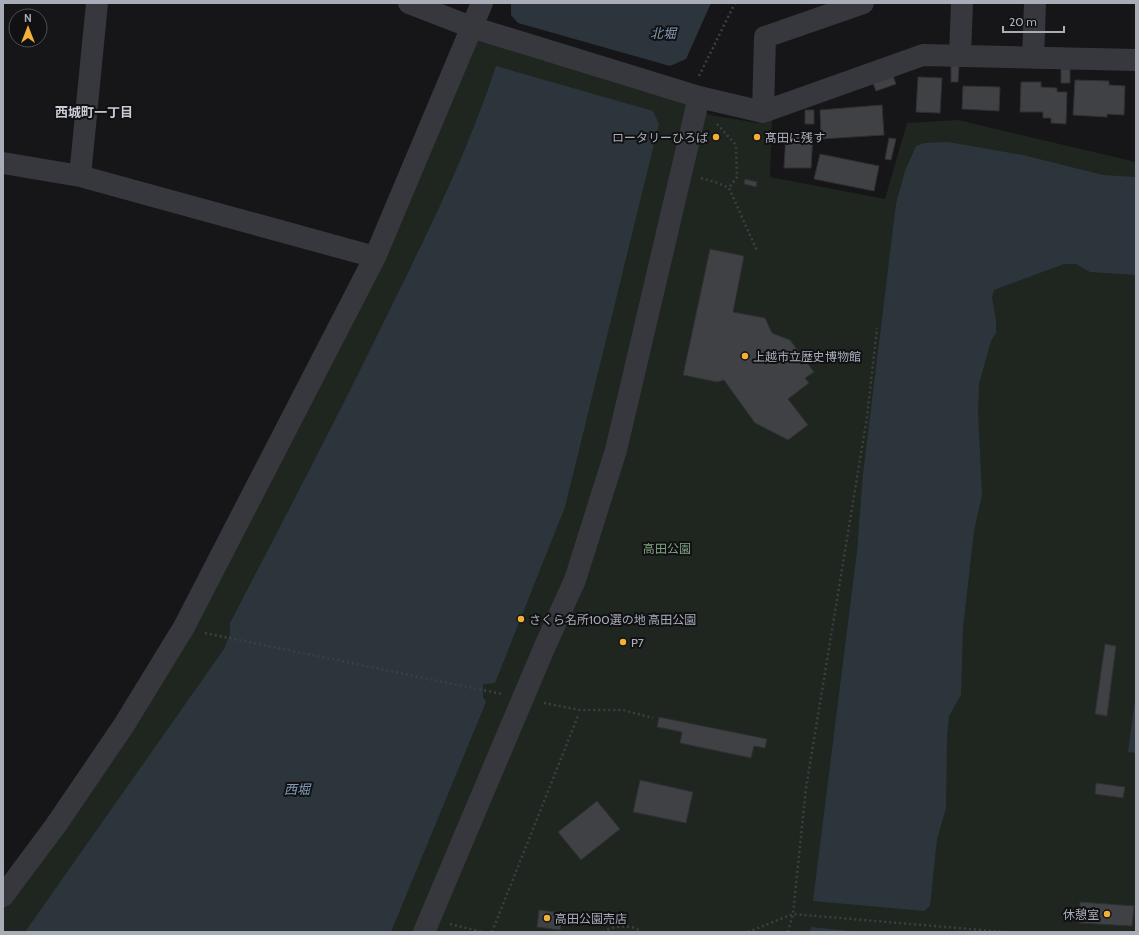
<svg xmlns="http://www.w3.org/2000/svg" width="1139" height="935" font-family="Cabin,'Noto Sans JP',sans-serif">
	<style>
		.green { fill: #1e261f }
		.water { fill: #2c353c }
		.building { fill: #404145; stroke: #303034 }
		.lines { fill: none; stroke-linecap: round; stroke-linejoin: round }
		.path { stroke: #3d3f44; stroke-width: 2.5; stroke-dasharray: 2 3; stroke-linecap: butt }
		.minor { stroke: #37383d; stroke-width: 22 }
		.poi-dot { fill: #f2b134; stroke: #111113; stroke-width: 1.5 }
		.labels { text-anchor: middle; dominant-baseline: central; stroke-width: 4; stroke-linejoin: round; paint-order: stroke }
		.poi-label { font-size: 12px; fill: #a8adb8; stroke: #111113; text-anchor: start }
		.park-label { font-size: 12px; fill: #7fa381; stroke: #111113 }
		.water-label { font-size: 13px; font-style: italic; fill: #7f9bb3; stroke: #111113 }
		.neighbourhood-label { font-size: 13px; font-weight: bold; fill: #c9ccd4; stroke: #111113 }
	</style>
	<rect width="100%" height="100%" fill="#161618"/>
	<path class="green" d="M474,39L673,96L710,115L758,123L772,119L770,177L885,199L907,123L958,120L1136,162V932H3V905L189,634Z"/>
	<path class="water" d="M511,3H711L686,59L670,66L518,23L511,15Z
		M496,66L653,111L659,124L565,507L495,683L483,684V697L486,702L391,932H25L224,649L230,634V623C286,515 343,407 396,297C433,222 470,146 496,66Z
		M948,142L1023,155L1103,175L1136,177V275L1090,272L1076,264H1064L994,290L992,298L996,320V333L991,341L979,384L978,412L982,495L974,531L963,628L961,695L949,716L947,736L946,808L937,839L930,906L924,911L813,901L857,551L863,474L896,204L905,171L916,146L924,143Z
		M1136,692V753L1128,752Z
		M811,927L861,932H810Z"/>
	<path class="building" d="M951,65L959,66L958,82H951Z
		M1061,69H1070V83H1061Z
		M893,76L896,84L876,91L873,83Z
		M918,77L942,78L940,113L916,112Z
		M1075,80L1109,81V85L1125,86L1124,115L1107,114V117L1073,115Z
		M1021,82H1041V87L1057,88V92H1067L1066,124L1051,123V118H1043V112H1020Z
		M963,86L1000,87L999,111L962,109Z
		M882,105L884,135L821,139L820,110Z
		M805,110H814V124H805Z
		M786,132L813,133L811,168H784Z
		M889,138L896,139L891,160L885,159Z
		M820,154L879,166L874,191L814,179Z
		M745,179L757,182L756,187L744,184Z
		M710,249L744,256L733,312L765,318L772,333L790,340L814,372L805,378L809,383L788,399L808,425L788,440L755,423L724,380L717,382L683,375Z
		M1105,644L1116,646L1107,716L1095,714Z
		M659,717L767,739L765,748L754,746L751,758L680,743L682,732L657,727Z
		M640,780L693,792L686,823L633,812Z
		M1096,783L1125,787L1123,798L1095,794Z
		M597,801L620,829L581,860L558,832Z
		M1080,902L1134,906L1132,926L1079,923Z
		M539,910L556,912L555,923L561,924L560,930L537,927Z"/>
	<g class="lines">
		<path class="path" d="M699,76L735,3
			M717,124L736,145L737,177L729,188
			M701,178L715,182L729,188L757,251
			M205,633L502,694
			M544,703L580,710H623L653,718
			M450,924L482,932
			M492,932L578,716
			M603,932C613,926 632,923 641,932
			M748,932L793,914L1004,932
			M788,932L793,914L806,788L867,417L877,328"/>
		<path class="minor" d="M409,3L471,27L699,97L763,112L923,55L1136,60
			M960,56L962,3
			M1033,58L1035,3
			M763,112L765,37L863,3
			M3,163L80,176L375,257
			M80,176L97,3
			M3,896L56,825L124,725L184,627L375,257L482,3
			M424,932L545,646L575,580L616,450L699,97"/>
	</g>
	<g class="poi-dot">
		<circle cx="716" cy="137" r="4"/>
		<circle cx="757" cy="137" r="4"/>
		<circle cx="745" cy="356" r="4"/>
		<circle cx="521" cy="619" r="4"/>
		<circle cx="623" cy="642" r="4"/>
		<circle cx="1107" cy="914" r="4"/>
		<circle cx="547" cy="918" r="4"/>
	</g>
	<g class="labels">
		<g class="poi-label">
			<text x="708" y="137" text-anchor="end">ロータリーひろば</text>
			<text x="765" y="137">髙田に残す</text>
			<text x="753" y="356">上越市立歴史博物館</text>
			<text x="529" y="619">さくら名所100選の地 高田公園</text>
			<text x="631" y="642">P7</text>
			<text x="1099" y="914" text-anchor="end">休憩室</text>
			<text x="555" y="918">高田公園売店</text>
		</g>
		<g class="park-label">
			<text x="667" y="548">高田公園</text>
		</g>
		<g class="water-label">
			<text x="663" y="33">北堀</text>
			<text x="297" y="789">西堀</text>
		</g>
		<g class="neighbourhood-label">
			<text x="94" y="112">西城町一丁目</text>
		</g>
	</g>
	<rect width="1139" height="935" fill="none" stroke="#a8adb8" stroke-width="8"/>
	<g transform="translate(28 28)"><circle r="19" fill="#111113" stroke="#4d4f55"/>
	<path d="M0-3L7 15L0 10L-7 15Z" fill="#f2b134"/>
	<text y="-6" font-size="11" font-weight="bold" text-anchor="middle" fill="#a8adb8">N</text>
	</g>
	<path d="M1003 26v6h61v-6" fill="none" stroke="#a8adb8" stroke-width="2"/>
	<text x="1009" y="26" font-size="12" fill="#a8adb8" stroke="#111113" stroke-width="3" paint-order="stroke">20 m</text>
</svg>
